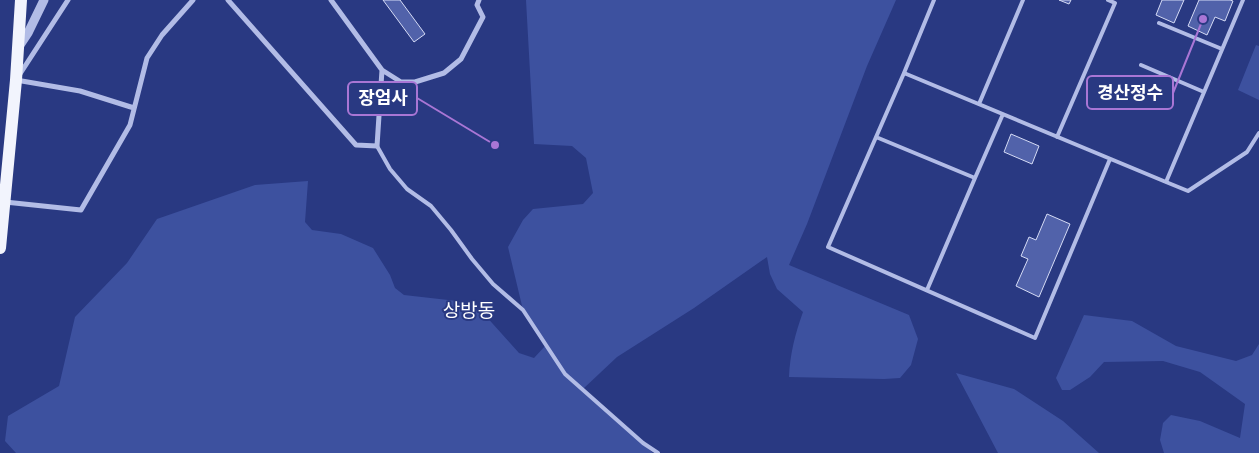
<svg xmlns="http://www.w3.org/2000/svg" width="1259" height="453" font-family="Overpass,'Noto Sans KR',sans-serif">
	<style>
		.green { fill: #3d519f }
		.building { fill: #5162aa; stroke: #d5dbf5 }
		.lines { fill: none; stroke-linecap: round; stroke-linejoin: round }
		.service { stroke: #b2bce6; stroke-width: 4 }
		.minor { stroke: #b2bce6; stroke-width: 5 }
		.tertiary { stroke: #b2bce6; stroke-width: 9 }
		.primary { stroke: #f2f4fd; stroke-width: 12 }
		.labels { text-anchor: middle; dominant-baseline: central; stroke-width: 4; stroke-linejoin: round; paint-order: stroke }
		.quarter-label { font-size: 19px; fill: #fff; stroke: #293982 }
		.leader { fill: none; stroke: #a976d5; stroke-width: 2 }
		.callout-dot { fill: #a976d5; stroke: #293982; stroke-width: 2 }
		.callout { fill: #293982; stroke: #a976d5; stroke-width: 2 }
		.callout-label { font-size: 18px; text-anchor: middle; font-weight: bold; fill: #fff }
	</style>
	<rect width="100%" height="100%" fill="#293982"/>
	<path class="green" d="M526,0H896L867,66L807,224L789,265L909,315L918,339L911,365L900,378L884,379L789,377C790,354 795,334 803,312L777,289L770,274L767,257L694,308L617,357L583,389L653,453H16L5,441L8,416L59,386L75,317L127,263L157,219L255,185L308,181L305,222L312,230L341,234L373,248L390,275L395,288L404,295L457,301L484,314L519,353L534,358L546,345L523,310L508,247L523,220L533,209L583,204L593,193L586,158L572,146L534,144Z
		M1256,45L1259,46V100L1238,90Z
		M1084,315L1132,321L1176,346L1236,361L1252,355L1259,344V453H1164L1160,440L1163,423L1171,415L1200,421L1240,438L1245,404L1200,372L1163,361L1104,362L1090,377L1070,390H1062L1056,378Z
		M956,373L1014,389L1063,421L1099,453H998Z"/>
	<path class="building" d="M383,0H400L425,34L414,42Z
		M1059,0H1071L1069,4Z
		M1162,0H1184L1174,23L1156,15Z
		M1199,0H1230L1233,1L1225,21L1215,17L1207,35L1188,26Z
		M1011,134L1039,146L1032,164L1004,152Z
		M1047,214L1070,224L1039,297L1016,286L1028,259L1021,256L1029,237L1036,240Z"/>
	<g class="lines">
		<path class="service" d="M934,0L904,73L1166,182L1188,191L1247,152L1259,133
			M1159,23L1222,49
			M1141,65L1204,92
			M904,73L828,247L1035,338L1110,159
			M979,104L1023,0
			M876,137L975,178L1003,114
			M1057,137L1115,3L1108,0
			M377,146L390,169L407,189L431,206L451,230L472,259L493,284L523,310L565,374L643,443L658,453
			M1166,182L1243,0
			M927,290L975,178"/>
		<path class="minor" d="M68,0L16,80L80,91L134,108
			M228,0L356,145L377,146L382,70
			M331,0L382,70L401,82H415L444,73L461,59L483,17L477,5L479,0
			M5,202L81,210L130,125L147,58L162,35L193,0"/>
		<path class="tertiary" d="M18,48L28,33L44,0"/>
		<path class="primary" d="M0,248L16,80L21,0"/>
	</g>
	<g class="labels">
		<g class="quarter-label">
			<text x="469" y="312">상방동</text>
		</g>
	</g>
	<path class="leader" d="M1203 19L1173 93M495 145L417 98"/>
	<g class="callout-dot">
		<circle cx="1203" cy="19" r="5"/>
		<circle cx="495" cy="145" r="5"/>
	</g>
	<g class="callout">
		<rect x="1087" y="76" width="86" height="33" rx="5"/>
		<rect x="348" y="82" width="69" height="33" rx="5"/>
	</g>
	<g class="callout-label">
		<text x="1130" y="99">경산정수</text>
		<text x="383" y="104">장엄사</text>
	</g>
</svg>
